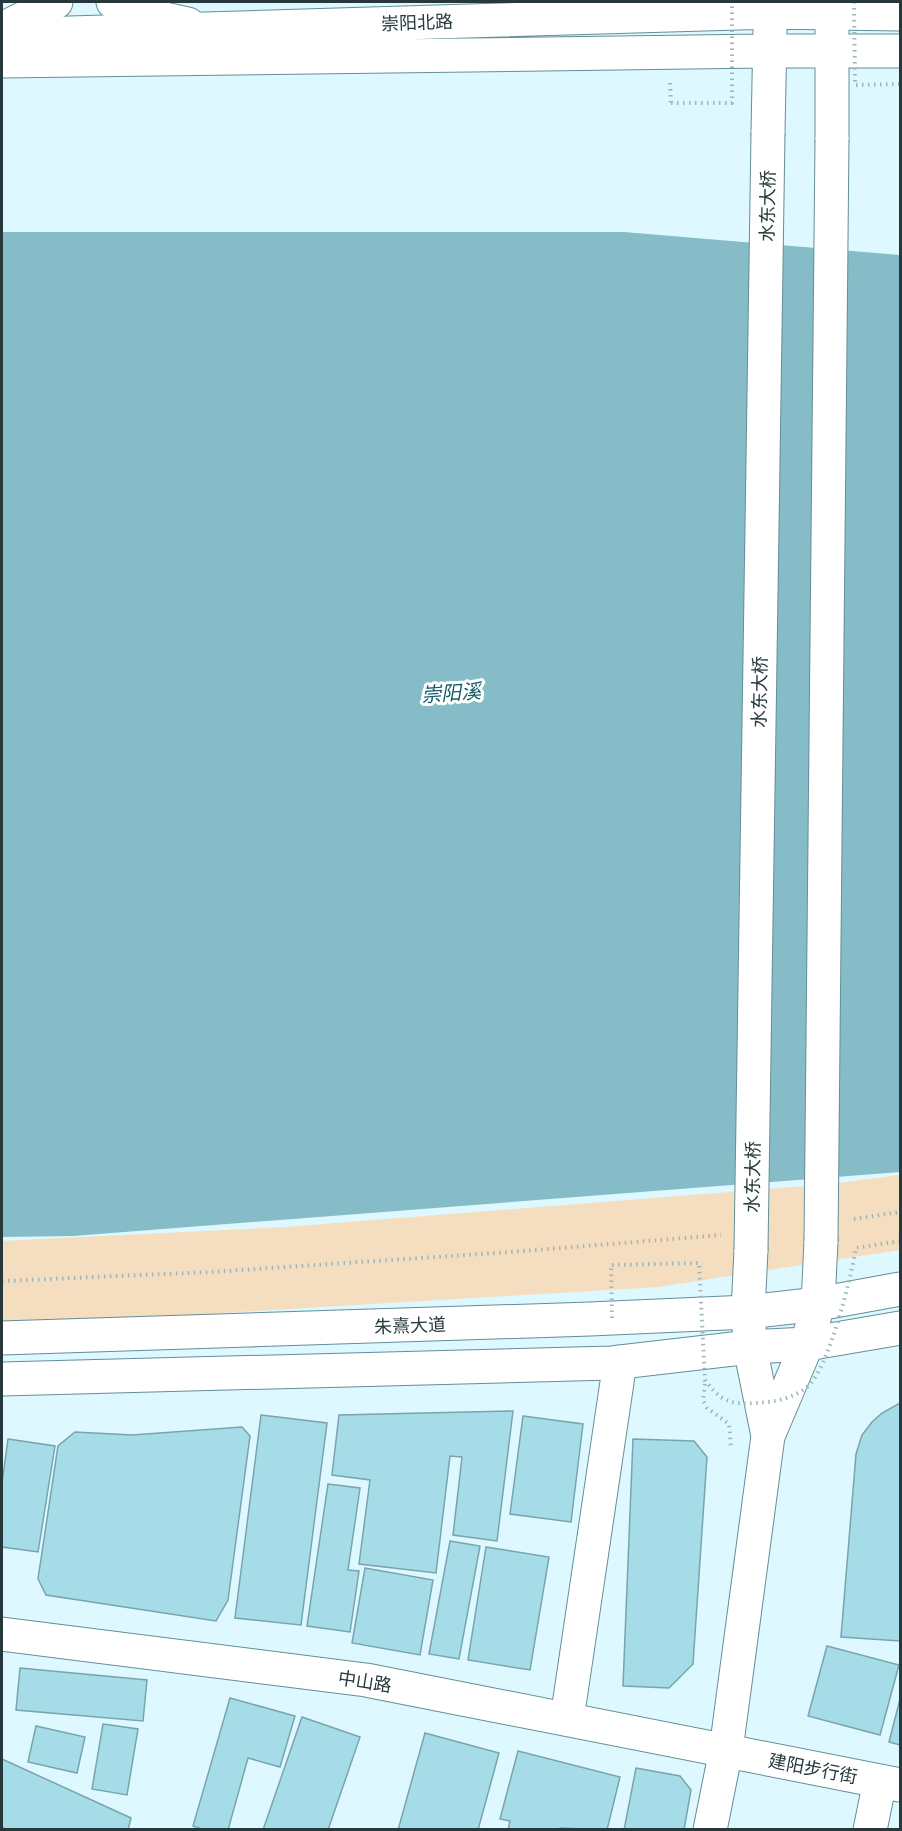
<svg xmlns="http://www.w3.org/2000/svg" width="902" height="1831" font-family="'Golos Text','Noto Sans SC',sans-serif">
	<style>
		.green { fill: #f5ddbf }
		.water { fill: #86bcc7 }
		.building { fill: #a5dce8; stroke: #79a4ad; stroke-width: 1.5 }
		.lines { fill: none; stroke-linecap: round; stroke-linejoin: round }
		.minor-casing { stroke: #648e97; stroke-width: 35 }
		.major-casing { stroke: #648e97; stroke-width: 35 }
		.highway-casing { stroke: #648e97; stroke-width: 35 }
		.path { stroke: #9eb6bb; stroke-width: 4; stroke-dasharray: 1.5 4.5; stroke-linecap: butt }
		.minor { stroke: #fff; stroke-width: 33 }
		.major { stroke: #fff; stroke-width: 33 }
		.highway { stroke: #fff; stroke-width: 33 }
		.major-bridge-casing { stroke: #648e97; stroke-width: 35; stroke-linecap: butt }
		.path-bridge { stroke: #9eb6bb; stroke-width: 4; stroke-dasharray: 1.5 4.5; stroke-linecap: butt }
		.major-bridge { stroke: #fff; stroke-width: 33 }
		.labels { text-anchor: middle; dominant-baseline: central; stroke-width: 6; stroke-linejoin: round; paint-order: stroke }
		.street-label { font-size: 18px; fill: #26383c; stroke: #fff }
		.water-label { font-size: 20px; font-style: italic; fill: #115c69; stroke: #fff }
	</style>
	<rect width="100%" height="100%" fill="#ddf8fe"/>
	<path class="green" d="M900,1175V1250L658,1287L2,1326V1241L286,1227L831,1184Z"/>
	<path class="water" d="M2,232H624L900,255V1172L73,1236L2,1237Z"/>
	<path class="building" d="M900,1403V1641L841,1637L856,1454L862,1435L872,1422L882,1413Z
		M513,1411L497,1541L453,1535L462,1457L450,1456L436,1573L359,1564L370,1480L332,1475L339,1415Z
		M261,1415L327,1423L301,1625L235,1618Z
		M523,1416L583,1424L571,1522L510,1514Z
		M242,1427L250,1436L228,1600L216,1621L46,1595L38,1579L58,1446L75,1432L132,1435Z
		M8,1439L55,1446L38,1552L2,1547V1483Z
		M633,1439L694,1441L707,1457L693,1664L669,1688L623,1686Z
		M328,1484L360,1488L348,1570L359,1571L350,1632L307,1626Z
		M450,1541L480,1546L459,1659L429,1654Z
		M486,1547L549,1557L530,1670L468,1660Z
		M365,1568L433,1580L420,1655L352,1643Z
		M827,1646L899,1665L880,1735L808,1716Z
		M20,1668L147,1680L143,1721L16,1710Z
		M230,1698L295,1716L280,1767L248,1758L228,1830H205L193,1826Z
		M900,1699V1745L889,1742Z
		M302,1717L360,1737L328,1830H263Z
		M103,1724L138,1729L127,1795L92,1789Z
		M36,1726L85,1737L77,1773L28,1762Z
		M425,1733L499,1753L478,1830H398Z
		M518,1751L620,1777L607,1830L560,1828V1830H508L510,1821L500,1819Z
		M2,1759L131,1818L128,1830H6L2,1827Z
		M636,1768L680,1776L691,1790L684,1830H624Z"/>
	<g class="lines">
		<defs>
			<path id="minor" d="M113,2L133,12L188,24
				M2,29L56,2
				M750,1347L768,1436
				M2,1634L366,1680L900,1785
				M567,1719L620,1362
				M710,1830L726,1750L768,1436L807,1344
				M870,1830L880,1781"/>
			<path id="major" d="M832,30V140
				M2,35L770,12L900,14
				M2,61L770,51H900
				M768,133L770,30
				M750,1341L748,1312L751,1250
				M807,1344L818,1304L821,1241"/>
			<path id="highway" d="M2,1338L590,1319L748,1312L818,1304L900,1289
				M2,1379L612,1363L750,1347L807,1344L900,1328"/>
		</defs>
		<use href="#minor" class="minor-casing"/>
		<use href="#major" class="major-casing"/>
		<use href="#highway" class="highway-casing"/>
		<path class="path" d="M670,83L671,103
			M854,1219L900,1212
			M2,1281L211,1272L511,1252L721,1235
			M705,1384L703,1400L707,1408L729,1424L731,1448"/>
		<use href="#minor" class="minor"/>
		<use href="#major" class="major"/>
		<use href="#highway" class="highway"/>
		<defs>
			<path id="major-bridge" d="M821,1241L832,140
				M751,1250L768,133"/>
		</defs>
		<use href="#major-bridge" class="major-bridge-casing"/>
		<path class="path-bridge" d="M854,2L855,85L900,84
			M671,103H732V2
			M612,1318L611,1265L699,1263L705,1380C720,1401 731,1405 756,1403C775,1402 792,1399 807,1387C829,1369 851,1277 856,1248L900,1241"/>
		<use href="#major-bridge" class="major-bridge"/>
	</g>
	<g class="labels">
		<g class="street-label">
			<text transform="translate(417 22) rotate(-2)">崇阳北路</text>
			<text transform="translate(767 206) rotate(-89)">水东大桥</text>
			<text transform="translate(759 692) rotate(-89)">水东大桥</text>
			<text transform="translate(752 1177) rotate(-89)">水东大桥</text>
			<text transform="translate(410 1325) rotate(-2)">朱熹大道</text>
			<text transform="translate(365 1681) rotate(9)">中山路</text>
			<text transform="translate(813 1768) rotate(11)">建阳步行街</text>
		</g>
		<g class="water-label">
			<text transform="translate(451 692) rotate(-4)">崇阳溪</text>
		</g>
	</g>
	<rect width="902" height="1831" fill="none" stroke="#26383c" stroke-width="6"/>
</svg>
